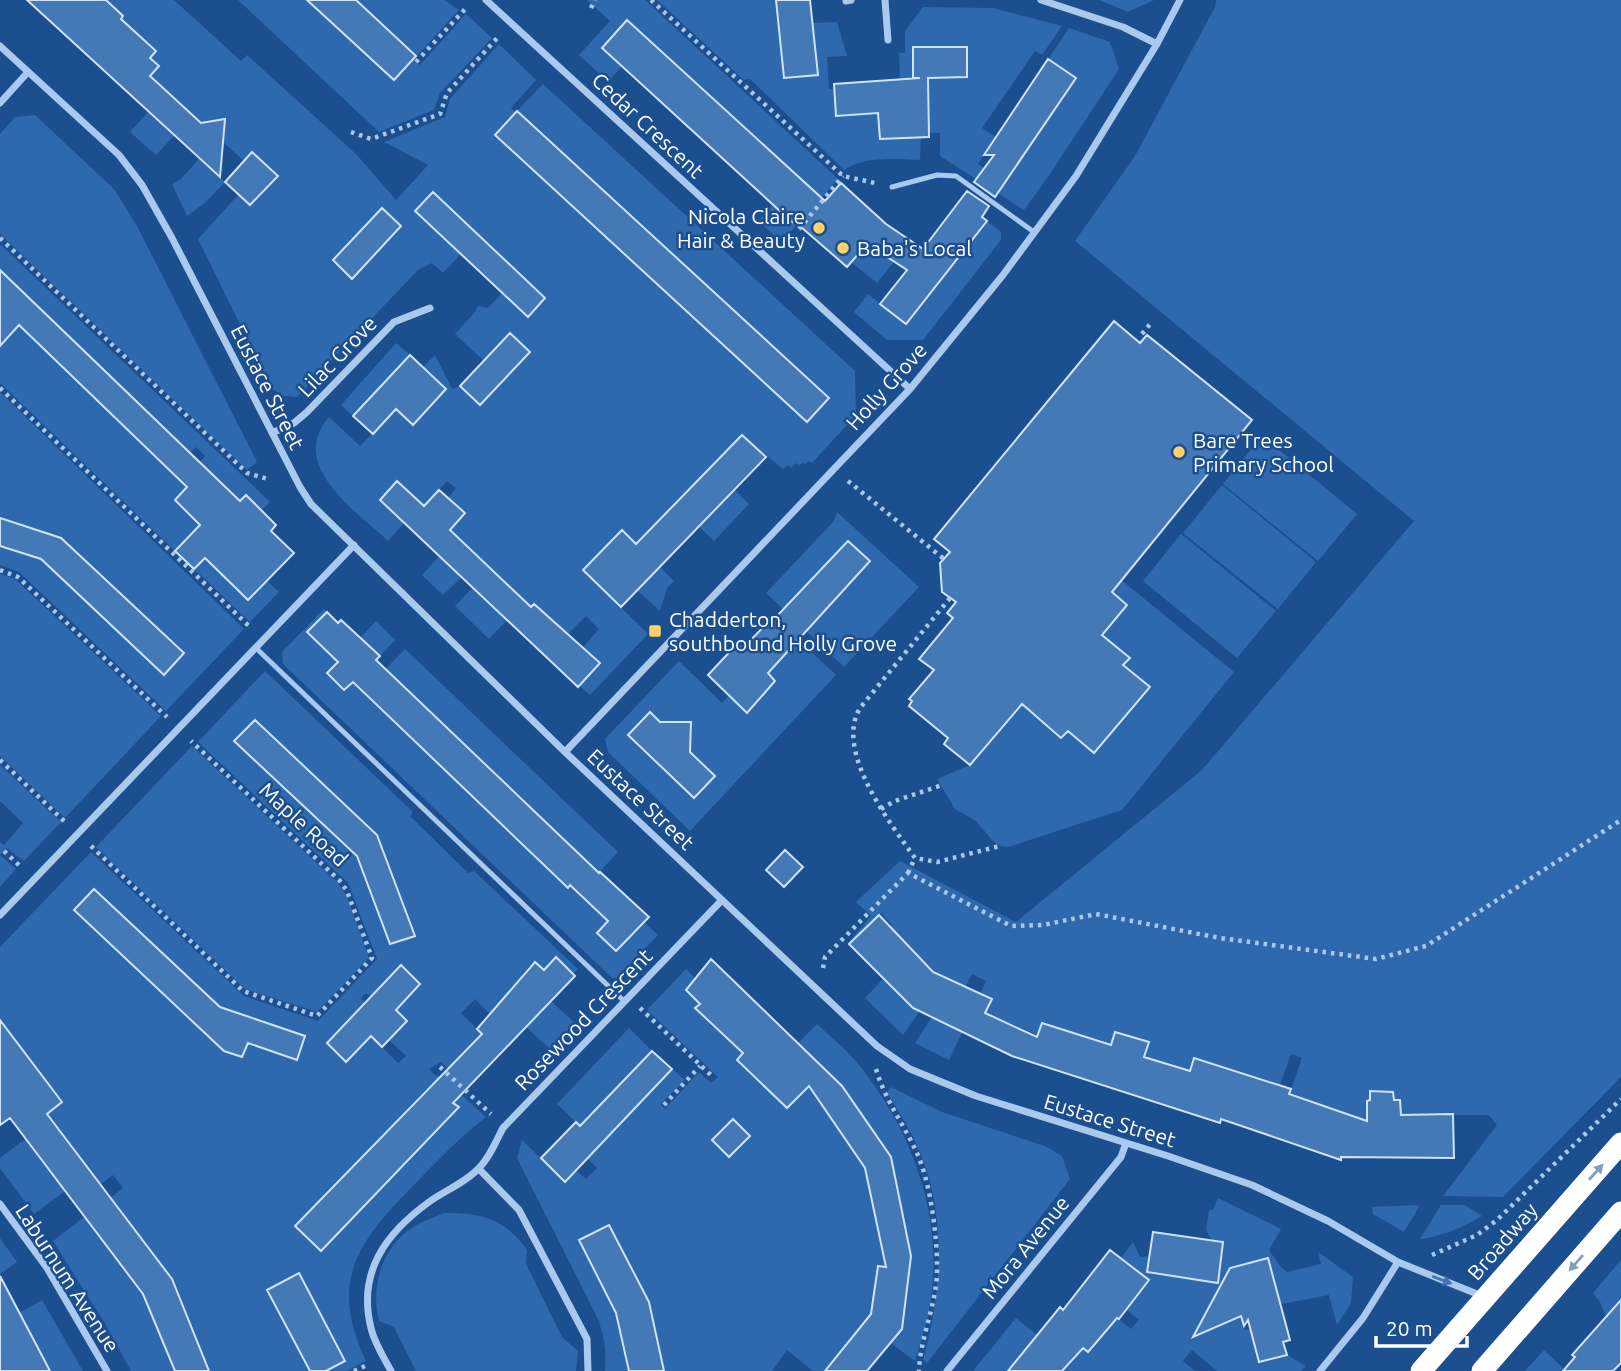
<svg xmlns="http://www.w3.org/2000/svg" width="1621" height="1371" font-family="Ubuntu,sans-serif">
	<style>
		.green { fill: #2e69ad; fill-rule: evenodd }
		.building { fill: #4478b7; stroke: #cfe3fa; stroke-width: 2 }
		.lines { fill: none; stroke-linecap: round; stroke-linejoin: round }
		.path { stroke: #a9c9ee; stroke-width: 4.5; stroke-dasharray: 3.5 5; stroke-linecap: butt }
		.lane { stroke: #a9c9ee; stroke-width: 5 }
		.street { stroke: #a9c9ee; stroke-width: 7 }
		.highway { stroke: #fff; stroke-width: 21 }
		.oneway { fill: #829ec1 }
		.oneway2 { fill: #4674ac }
		.poi-dot { fill: #ffd166; stroke: #1b4f8f; stroke-width: 2.5 }
		.labels { text-anchor: middle; dominant-baseline: central; stroke-width: 5; stroke-linejoin: round; paint-order: stroke }
		.street-label { font-size: 21px; fill: #fff; stroke: #1b4f8f }
		.poi-label { font-size: 21px; fill: #fff; stroke: #1b4f8f; text-anchor: start }
	</style>
	<rect width="100%" height="100%" fill="#1b4f8f"/>
	<path class="green" d="M106,0H174L241,61L247,55L356,154L396,200L428,165L384,142L445,117L450,99L499,44L536,80L511,108L516,113L496,136L587,221L608,199L517,111L543,84L855,371L856,415L812,463L809,461L805,464L803,462L799,466L796,463L791,468L788,465L783,469L742,435L701,520L704,522L735,490L749,504L714,541L697,525L636,544L621,530L583,570L648,634L590,695L579,685L600,663L583,647L599,629L586,616L567,635L534,604L515,624L509,618L489,639L455,606L473,587L462,577L443,595L422,575L439,556L432,548L465,513L448,498L456,488L447,481L424,506L397,482L380,500L404,523L388,541C356,511 287,465 329,417L360,446L396,409L412,424L423,367L435,355L452,389L460,386L480,405L530,352L510,333L484,361L455,334L475,312L478,306L488,308L502,293L528,317L545,298L495,251L476,269L467,260L485,241L433,192L415,211L461,254L443,273L432,263L418,270L297,397L284,396L272,389L198,239L239,194L251,205L277,176L252,152L244,161L150,76L159,66L150,58L156,50L123,21L89,58L87,55L123,16ZM383,208L401,226L353,278L333,260ZM628,212L720,297V298L606,235ZM737,312L828,398L733,315Z
		M238,0H308L394,80L413,60L420,65L466,14L492,38L440,93L434,110L379,132Z
		M356,0H444L459,10L417,56Z
		M587,0H645L838,179L787,236L779,240L758,221L773,205L792,221L816,193L628,20L622,66L608,82L579,55L610,21Z
		M657,0H776L817,75L813,23L837,22L847,56L827,57L829,89H835L836,116L878,114L881,139L902,138L899,53H905V31L923,7L993,8L1062,26L1042,55L1035,51L982,128L996,137L978,164L1005,182L1075,78L1048,59L1069,28L1110,42L1119,69L1048,177L1024,210L940,156V133H921L920,160C898,159 863,156 844,170L750,79L744,80ZM967,47V77L928,78V91H914L913,48Z
		M1099,0H1154L1128,12Z
		M1216,0H1621V1077L1503,1197L1443,1196L1497,1125L1489,1115H1406L1401,1129L1400,1101L1394,1100L1393,1092L1370,1091V1100L1367,1101V1156L1334,1109L1319,1104L1283,1112L1302,1058L1291,1054L1265,1126L1179,1106L1141,1067L1148,1042L1115,1032L1107,1059L1042,1023L1038,1035L982,1012L992,999L981,993L986,981L972,974L965,987L926,1002L903,1035L865,998L883,979L910,1005L880,937L892,925L881,913L849,944L848,943L871,916L856,902L900,861L1016,922L1202,770L1414,521L1075,241L1135,156L1215,7Z
		M148,112L174,136L156,155L130,132Z
		M35,115L114,189L137,226L257,462L247,470L0,234V134L15,117Z
		M199,159L225,182L206,202L187,216L172,184L181,179Z
		M987,221L1001,232V240L923,340H887L854,312L868,294L906,324Z
		M0,244L270,502L256,516L250,509L254,503L246,495L241,500L200,462L205,456L196,447L191,452L130,394L111,412L187,486L175,500L199,523L212,510L223,575L248,600L267,581L279,592L250,622L194,569L205,558L186,539L175,551L0,383V327L9,336L19,325L95,398L113,380L0,270Z
		M867,244H908L877,283L851,262Z
		M396,343L410,355L353,416L341,405Z
		M0,392L244,629L166,711L19,572L0,565V546L26,527L0,518ZM62,538L184,653L164,675L41,560Z
		M1262,436L1357,514L1318,561L1223,484Z
		M1222,485L1316,562L1278,609L1183,533Z
		M837,512L919,587L844,667L766,593L834,521ZM847,541L870,561L840,594L788,605Z
		M1181,534L1276,611L1237,658L1143,581Z
		M660,567L674,581L667,588L660,611L637,590Z
		M0,574L15,579L161,716L65,818L0,756Z
		M1114,574L1234,672L1122,810L1008,847L1000,846L992,840L976,821L955,809L937,779L970,765L1028,697L1095,752L1150,687L1123,665L1130,658L1095,643L1127,605L1104,586Z
		M324,609L327,612L307,632L338,662L327,673L344,690L355,679L374,681L405,649L618,852L579,894L608,921L597,933L616,951L644,922L658,935L617,978H612L283,664L282,652ZM397,680L488,766L466,789ZM499,778L590,865L568,887L477,802Z
		M376,621L395,640L380,656L373,649L370,652L358,640Z
		M799,640L836,675L690,831L608,752L605,739L679,661L722,703L729,695L747,713L766,693L768,673ZM650,712L715,776L694,798L629,735Z
		M265,671L413,812L410,816L468,873L474,871L578,969L573,974L556,958L544,970L534,961L522,974L531,983L490,1014L475,999L461,1013L482,1034L457,1060L477,1078L468,1088L441,1062L429,1069L435,1075L441,1077L486,1117C459,1138 436,1162 412,1187C356,1244 329,1282 366,1361L347,1371H326L345,1361L299,1273L267,1290L310,1371H209L173,1366L175,1371H131L104,1322L53,1241L84,1217L100,1239L126,1219L110,1198L123,1188L113,1175L101,1184L91,1172L34,1214L0,1168V1158L37,1130L33,1124L62,1102L27,1055L10,1068L0,1054V947L91,852L244,996L318,1021L377,959L348,883L198,742ZM255,720L378,835L358,856L235,741ZM389,869L414,935L391,944H390ZM94,889L217,1004L197,1026L74,911ZM401,966L420,984L396,1010L407,1021L389,1040L406,1056L398,1063L371,1036L346,1062L327,1042L365,1002L361,998L366,993L371,997ZM238,1013L305,1035L297,1060L248,1043L242,1057L221,1050L225,1036ZM432,1083L458,1108L366,1203L295,1226ZM56,1125L86,1165L61,1185L31,1143ZM134,1231L166,1272L141,1291L109,1251ZM177,1292L197,1340L167,1352L148,1305Z
		M192,746L337,882L347,896L369,958L317,1012L245,989L96,847Z
		M0,765L61,822L24,861L6,848L0,855L16,869L0,887V842L4,845L23,823L0,801Z
		M686,969L696,979L686,990L700,1004L696,1008L753,1042L737,1060L787,1108L808,1087L814,1092L830,1075L798,1043L817,1024C831,1037 847,1050 859,1065C912,1131 943,1214 931,1299C928,1320 921,1341 915,1361L867,1326L836,1371H813L787,1350L772,1371H664L617,1314L629,1371H605C607,1352 604,1335 597,1317L517,1158L522,1140L564,1181L576,1170L586,1179L597,1168L587,1158L672,1069L685,1080L661,1104L665,1109L699,1072L711,1083L718,1077L647,1010ZM840,1083L880,1142L820,1096ZM894,1170L908,1241L882,1246ZM609,1225L640,1285L579,1240ZM878,1267L902,1269L871,1317Z
		M551,1001L575,1023L550,1049L526,1027Z
		M932,1017L963,1031L949,1060L915,1043Z
		M629,1028L652,1051L580,1126L557,1104Z
		M891,1087L942,1112L1045,1146L1062,1156L1070,1179L927,1363L923,1360C943,1288 948,1209 914,1139C906,1123 896,1108 887,1092Z
		M1218,1198L1281,1229L1269,1250L1280,1266L1287,1272L1321,1264L1318,1252L1353,1277L1351,1303L1337,1325L1329,1295L1281,1304L1268,1258L1244,1265L1241,1315L1245,1330L1250,1329L1259,1362L1287,1355L1306,1366L1301,1371H1217L1192,1350L1183,1361L1195,1371H1062L1101,1305L1131,1329L1139,1320L1109,1295L1111,1293L1129,1306L1143,1288L1136,1282L1141,1274L1121,1258L1133,1242L1140,1257L1149,1256V1260L1220,1268L1223,1243L1212,1241L1206,1230L1209,1210H1213Z
		M1417,1205L1419,1207L1404,1232L1373,1214L1372,1207Z
		M1441,1205H1465L1482,1216C1461,1228 1443,1236 1420,1239Z
		M443,1213C482,1213 504,1218 527,1250L526,1264L562,1337L578,1351L576,1371H416L394,1327L379,1321C370,1287 382,1247 413,1227C422,1221 433,1218 443,1213Z
		M0,1238L17,1262L0,1274Z
		M1621,1260V1298L1606,1317L1600,1302L1593,1293Z
		M42,1300L83,1371H49L0,1324Z
		M1016,1318L1037,1335L1021,1354L1042,1371H1022L1013,1364L1008,1371H973Z
		M1544,1350L1564,1369L1563,1371H1525Z"/>
	<path class="building" d="M27,0H106L123,16L121,19L156,51L150,58L159,66L150,76L201,123L225,119L220,177Z
		M307,0H356L416,56L394,80Z
		M776,0H810L818,75L784,78Z
		M627,20L825,201L841,183L886,224L923,249L967,191L989,206L982,217L987,221L906,324L880,304L907,270L867,244L847,267L793,220L792,222L602,48Z
		M913,47H967V77L928,78L929,137L880,139L878,113L836,116L834,84L920,78H913Z
		M1048,59L1076,78L995,197L974,182L994,155H984Z
		M517,111L829,398L807,422L495,135Z
		M252,152L278,176L250,205L225,182Z
		M433,192L545,298L528,317L415,211Z
		M382,208L401,226L352,279L333,260Z
		M0,270L240,501L246,495L276,525L271,531L294,553L248,600L205,558L194,569L175,551L200,525L175,500L187,487L19,325L0,346Z
		M1114,321L1140,343L1147,335L1252,420L1112,592L1127,605L1102,635L1130,658L1123,665L1150,687L1094,753L1068,731L1061,738L1022,704L970,765L944,744L948,738L909,706L912,701L909,699L934,670L919,659L953,618L947,613L956,602L942,592L940,563L950,552L934,539Z
		M510,333L530,352L480,405L460,386Z
		M410,355L446,389L413,425L396,409L373,434L353,416Z
		M742,435L766,457L621,607L583,570L622,530L636,544Z
		M397,481L424,506L439,490L465,513L450,530L531,607L534,604L600,663L578,687L380,500Z
		M0,518L61,538L184,653L164,675L41,559L0,546Z
		M848,541L870,561L768,673L775,681L747,713L708,675L737,644L742,649L774,616L776,617Z
		M327,612L338,623L341,620L380,656L376,660L599,873L600,872L649,917L616,951L597,933L608,921L570,885L568,888L353,682L344,690L327,673L338,662L307,632Z
		M650,712L660,722H691L690,752L715,776L694,798L628,735Z
		M255,720L377,835L415,936L390,944L357,856L234,741Z
		M785,850L803,867L784,887L766,870Z
		M94,889L220,1007L305,1036L297,1060L248,1043L242,1057L224,1051L74,910Z
		M879,915L933,972L992,999L985,1013L1037,1037L1042,1023L1111,1045L1115,1032L1149,1042L1144,1057L1190,1071L1194,1058L1291,1089L1289,1094L1367,1121V1101L1370,1100V1091L1393,1092L1394,1100H1400L1401,1115L1453,1114L1454,1158L1341,1157V1160L1221,1119L1220,1123L1012,1056L913,1008L849,944Z
		M556,957L575,976L453,1103L459,1107L321,1251L295,1226L482,1034L477,1029L535,962L544,970Z
		M711,959L842,1086L891,1157L911,1256L902,1329L867,1371H825L871,1314L878,1266L886,1267L865,1168L809,1086L787,1108L737,1060L743,1053L695,1008L700,1004L686,990Z
		M401,965L420,984L396,1010L407,1021L382,1047L371,1036L346,1062L327,1043Z
		M0,1020L62,1102L47,1114L172,1279L209,1371H175L143,1294L10,1118L0,1125Z
		M652,1051L672,1069L565,1182L541,1158L576,1122L580,1126Z
		M733,1119L750,1136L729,1157L712,1140Z
		M609,1225L649,1302L664,1371H629L616,1313L579,1240Z
		M1153,1232L1223,1242L1218,1283L1147,1272Z
		M1110,1250L1149,1280L1119,1319L1117,1318L1088,1352L1083,1348L1062,1371H1008L1060,1307L1063,1310Z
		M1268,1258L1290,1340L1283,1342L1287,1355L1259,1362L1248,1320L1244,1326L1241,1316L1193,1337L1230,1268Z
		M299,1273L345,1361L326,1371H310L267,1290Z
		M0,1276L38,1348L50,1371H0Z
		M1621,1300V1363L1613,1371H1563L1575,1357L1572,1355Z"/>
	<g class="lines">
		<path class="path" d="M651,0L843,176L875,183
			M591,8L595,0
			M416,62L468,6
			M351,132L371,139L440,114L447,93L500,35
			M799,229L843,176
			M0,238L247,473L268,479
			M1142,334L1151,323
			M0,388L250,627
			M848,481L944,559
			M0,570L18,577L167,717
			M950,598L860,708C834,751 890,823 915,858L937,862L1000,846
			M0,760L65,822
			M881,809L895,801L942,785
			M91,846L243,991L317,1016L372,958L347,891L340,881L191,741
			M4,851L21,867
			M908,873L915,858
			M823,968L825,957L908,873L1011,926L1043,925L1096,914L1220,938L1376,959L1426,946L1621,820
			M640,1008L714,1078
			M440,1067L491,1114
			M876,1069C885,1100 903,1123 916,1151C930,1180 937,1234 937,1266C938,1302 920,1337 919,1371
			M664,1105L700,1066
			M1432,1255L1477,1235L1497,1220L1621,1099
			M354,1371L367,1365"/>
		<path class="lane" d="M892,187L937,175L956,176L1034,232
			M257,649L624,1001"/>
		<path class="street" d="M486,0L910,389
			M885,0L888,40
			M1041,0L1123,27L1157,44
			M846,1L851,0
			M0,46L119,155L142,185L172,238L300,487L311,504L565,752L877,1046L910,1069L976,1096L1168,1156L1252,1185L1328,1221L1398,1262L1482,1296
			M0,103L28,72
			M272,433L294,423L307,412L394,322L430,308
			M565,752L910,389L1003,275L1076,176L1157,44L1180,0
			M0,915L354,545
			M479,1169L519,1210L587,1339L588,1371
			M0,1204L47,1268L107,1371
			M391,1371C384,1358 374,1342 371,1328C357,1272 386,1233 429,1202C444,1191 465,1183 478,1169C489,1159 496,1141 503,1128L722,900
			M947,1371L1121,1157L1126,1143
			M1320,1371L1363,1318L1398,1262"/>
		<path class="highway" d="M1421,1371L1621,1143
			M1482,1371L1621,1212"/>
	</g>
	<defs><path id="oneway-solid" d="M-6-.8H1V-3.2L6.5 0L1 3.2V.8H-6Z" transform="scale(1.75)"/></defs>
	<g class="oneway">
		<use href="#oneway-solid" transform="translate(1596 1172) rotate(-48)"/>
		<use href="#oneway-solid" transform="translate(1576 1263) rotate(131)"/>
	</g>
	<use class="oneway2" href="#oneway-solid" transform="translate(1442 1280) rotate(21)"/>
	<g class="poi-dot">
		<circle cx="819" cy="228" r="7"/>
		<circle cx="843" cy="248" r="7"/>
		<circle cx="1179" cy="452" r="7"/>
		<rect x="648" y="624" width="14" height="14" rx="3.5"/>
	</g>
	<g class="labels">
		<g class="street-label">
			<text transform="translate(648 125) rotate(43)">Cedar Crescent</text>
			<text transform="translate(337 356) rotate(-46)">Lilac Grove</text>
			<text transform="translate(886 386) rotate(-48)">Holly Grove</text>
			<text transform="translate(268 387) rotate(63)">Eustace Street</text>
			<text transform="translate(641 799) rotate(43)">Eustace Street</text>
			<text transform="translate(304 824) rotate(43)">Maple Road</text>
			<text transform="translate(583 1019) rotate(-46)">Rosewood Crescent</text>
			<text transform="translate(1110 1120) rotate(17)">Eustace Street</text>
			<text transform="translate(1502 1241) rotate(-49)">Broadway</text>
			<text transform="translate(1025 1247) rotate(-51)">Mora Avenue</text>
			<text transform="translate(68 1278) rotate(57)">Laburnum Avenue</text>
		</g>
		<g class="poi-label">
			<text x="805" y="216" text-anchor="end">Nicola Claire<tspan x="805" dy="24">Hair &amp; Beauty</tspan></text>
			<text x="857" y="248">Baba's Local</text>
			<text x="1193" y="440">Bare Trees<tspan x="1193" dy="24">Primary School</tspan></text>
			<text x="669" y="619">Chadderton,<tspan x="669" dy="24">southbound Holly Grove</tspan></text>
		</g>
	</g>
	<path d="M1376 1336v10h91v-10" fill="none" stroke="#ffffff" stroke-width="3.5"/>
	<text x="1386" y="1336" font-size="21" fill="#ffffff" stroke="#1b4f8f" stroke-width="5" paint-order="stroke">20 m</text>
</svg>
